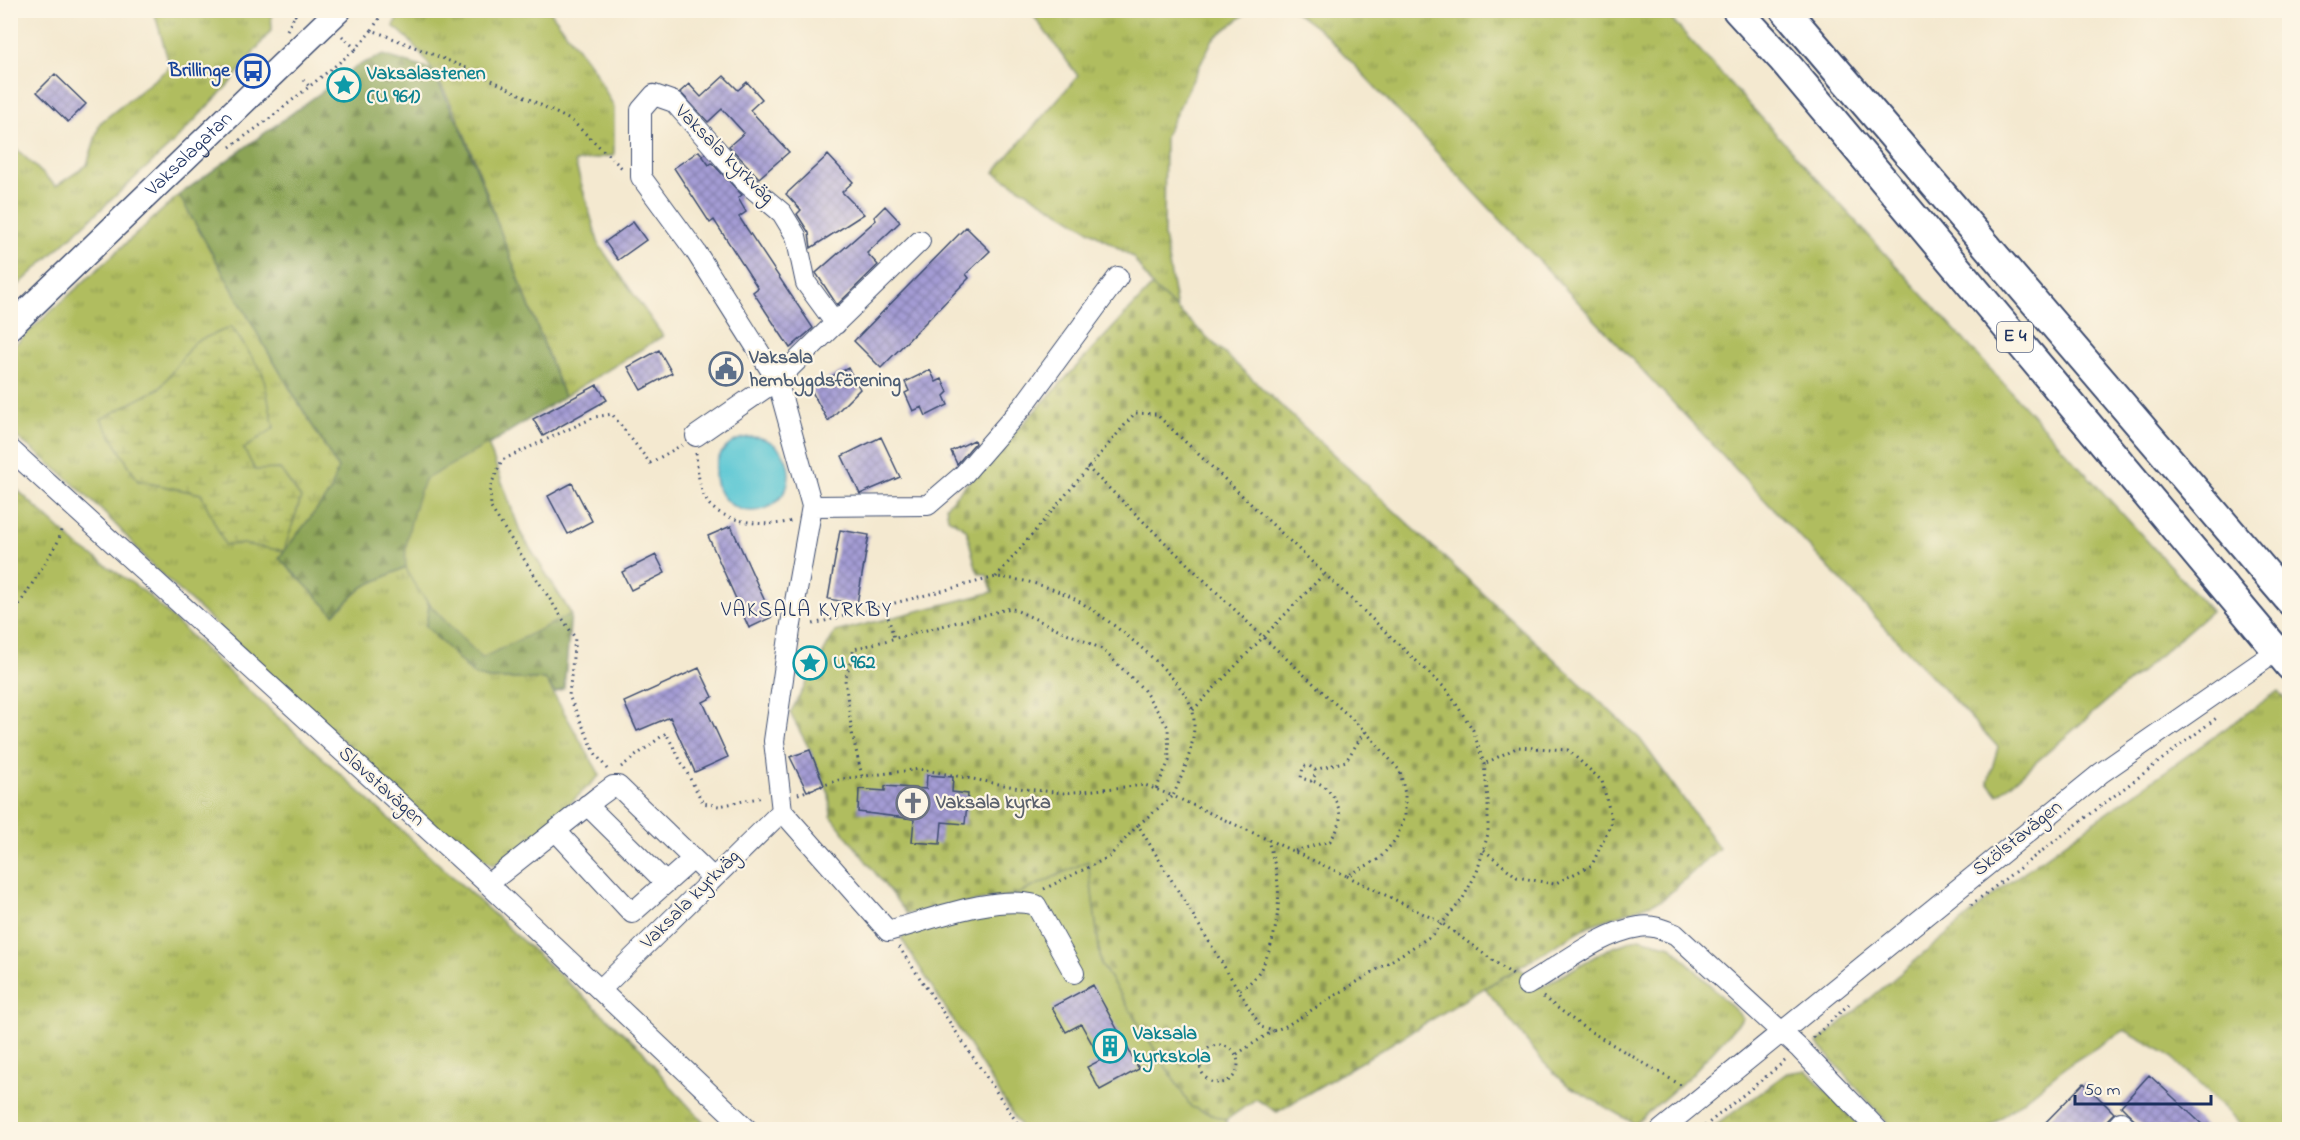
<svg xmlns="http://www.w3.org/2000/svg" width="2300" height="1140" font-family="'Indie Flower',sans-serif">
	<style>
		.grass { fill: url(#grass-tufts); stroke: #66765e; stroke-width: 1.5 }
		.forest { fill: url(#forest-firs); stroke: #546a5a; stroke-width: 1.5 }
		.wetland { fill: url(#wetland-marsh); stroke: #66765e; stroke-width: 1.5 }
		.cemetery { fill: url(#cemetery-stones); stroke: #66765e; stroke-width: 1.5 }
		.garden { fill: #b0bd5f; stroke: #66765e; stroke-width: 1.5 }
		.water { fill: #5bc7d4; stroke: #3b7b99; stroke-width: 1.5 }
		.building { fill: url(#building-cross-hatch) }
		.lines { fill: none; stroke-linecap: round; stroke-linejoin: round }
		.minor-casing { stroke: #3c4b6f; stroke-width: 22 }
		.major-casing { stroke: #3c4b6f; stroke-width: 27 }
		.highway-casing { stroke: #3c4b6f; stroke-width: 32 }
		.path { stroke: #3c4b6f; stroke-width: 3; stroke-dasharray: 1.5 4.5; stroke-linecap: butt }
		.minor { stroke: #fff; stroke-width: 20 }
		.major { stroke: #fff; stroke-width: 24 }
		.highway { stroke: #fff; stroke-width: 28 }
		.labels { text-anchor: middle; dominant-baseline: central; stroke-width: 4.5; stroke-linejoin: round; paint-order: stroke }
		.shield { fill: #fcf5e5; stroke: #5e6a86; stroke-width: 1.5 }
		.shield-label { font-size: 18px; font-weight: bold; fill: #1b2f5e }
		.transit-label { font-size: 20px; font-weight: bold; fill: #164399; stroke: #fcf5e5; text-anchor: end }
		.culture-label { font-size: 20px; font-weight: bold; fill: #0d838f; stroke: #fcf5e5; text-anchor: start }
		.street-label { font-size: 20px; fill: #1b2f5e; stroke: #fcf5e5 }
		.service-label { font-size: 20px; font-weight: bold; fill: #4e5e75; stroke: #fcf5e5; text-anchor: start }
		.worship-label { font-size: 20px; font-weight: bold; fill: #5b616d; stroke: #fcf5e5; text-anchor: start }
		.neighbourhood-label { font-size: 21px; letter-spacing: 1.5px; fill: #1b2f5e; stroke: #fcf5e5 }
	</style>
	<defs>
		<pattern id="grass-tufts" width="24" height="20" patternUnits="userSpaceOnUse" patternTransform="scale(1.5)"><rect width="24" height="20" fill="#b0bd5f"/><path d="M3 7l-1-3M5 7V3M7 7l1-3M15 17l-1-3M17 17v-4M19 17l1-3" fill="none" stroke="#8e9a52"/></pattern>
		<pattern id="forest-firs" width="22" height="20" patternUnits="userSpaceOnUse" patternTransform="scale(1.5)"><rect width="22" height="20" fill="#8ca456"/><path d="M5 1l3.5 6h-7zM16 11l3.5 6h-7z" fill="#72864a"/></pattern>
		<pattern id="wetland-marsh" width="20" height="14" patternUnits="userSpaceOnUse" patternTransform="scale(1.5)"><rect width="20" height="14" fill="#b0bd5f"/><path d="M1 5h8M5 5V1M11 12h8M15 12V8" fill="none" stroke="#8e9a52"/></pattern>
		<pattern id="cemetery-stones" width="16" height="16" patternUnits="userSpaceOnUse" patternTransform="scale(1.5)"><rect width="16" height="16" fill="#b0bd5f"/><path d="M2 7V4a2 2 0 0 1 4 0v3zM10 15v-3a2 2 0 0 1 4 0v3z" fill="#8e9a52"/></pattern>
		<pattern id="building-cross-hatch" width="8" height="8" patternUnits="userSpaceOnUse" patternTransform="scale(1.5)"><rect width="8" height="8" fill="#a49cd4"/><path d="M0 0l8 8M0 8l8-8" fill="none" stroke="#8580af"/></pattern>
	</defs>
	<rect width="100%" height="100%" fill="#fcf5e5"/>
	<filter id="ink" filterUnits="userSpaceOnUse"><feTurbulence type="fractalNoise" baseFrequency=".0167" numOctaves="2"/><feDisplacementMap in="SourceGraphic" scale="12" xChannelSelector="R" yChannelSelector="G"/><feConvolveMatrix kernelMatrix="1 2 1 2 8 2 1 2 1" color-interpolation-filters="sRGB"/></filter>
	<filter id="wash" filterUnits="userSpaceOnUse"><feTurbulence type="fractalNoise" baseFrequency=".008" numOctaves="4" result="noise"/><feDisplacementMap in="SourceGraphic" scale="24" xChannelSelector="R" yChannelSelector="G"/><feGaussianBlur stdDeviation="1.35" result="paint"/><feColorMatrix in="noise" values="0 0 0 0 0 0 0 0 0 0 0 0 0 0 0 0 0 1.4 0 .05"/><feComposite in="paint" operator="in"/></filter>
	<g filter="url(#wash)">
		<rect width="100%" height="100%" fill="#f4e9d0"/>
		<path class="grass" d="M154,11H271L272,29L229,84L173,143L11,292V144L56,186L87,165L100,123L170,67Z
			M402,11H550L594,70L614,107V155L575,162L599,245L663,336L564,397C543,341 522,286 500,230C478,170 446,63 393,26Z
			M1030,11H1249L1213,39L1165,136L1164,236L1177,309L1152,286L1133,257L994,172L1078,76Z
			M1294,11H1664L2211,611L1998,795L1988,782L1998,747L1325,34Z
			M179,195L268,352L338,468L331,491L279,558L334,614L363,587L406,567L429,605L426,626L474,675L488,679H545L600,775L529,842L493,865L436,826L149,563C110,513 61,471 11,433V348Z
			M10,483L78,546L145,592L221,665L642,1050L670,1086L710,1129H11Z
			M2278,691L2290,706L2289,1129H2246L2168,1054L2124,1030L2065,1067L1987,1129H1893L1817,1043L2007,884Z
			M1639,938L1671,946L1743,1018L1690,1076L1635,1124L1567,1085L1544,1063L1485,988L1519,968L1542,987L1606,950Z
			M1806,1070L1862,1129H1711L1787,1073Z"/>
		<path class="forest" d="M383,55L432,70L462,131L564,397L488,445L521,534L571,614L564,688L555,693L545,679H488L474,675L426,626L429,605L406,567L363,587L334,614L279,558L331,491L338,468L268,352L179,195L359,65Z"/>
		<path class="wetland" d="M232,327L263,374L274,428L244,449L255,470L280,469L301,498L284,551L243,544L225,545L201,494L138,481L101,419L160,388L194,342Z"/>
		<path class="cemetery" d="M1152,286L1640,739L1719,848L1662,900L1588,926L1277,1112L1256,1099L1226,1120L1191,1107L1101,964L1088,861L1018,894L907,914L831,816L829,794L810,750L790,713L835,632L993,592L987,575L979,573L976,568L966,529L948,518L946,506Z"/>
		<path class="garden" d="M488,444L521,534L571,614L482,658C464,640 409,589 406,566C403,542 416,502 424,480Z
			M1088,861L1101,964L1191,1107L1226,1120L1228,1129H1022L901,938L906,931L1018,894Z"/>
		<path class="water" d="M715 474a37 37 0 1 1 74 0a37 37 0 1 1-74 0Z"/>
		<g id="blocks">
			<path class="building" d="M55,74L86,104L68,122L37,92Z
				M724,76L738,90L747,82L762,99L750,110L789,152L759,178L729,146L744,133L722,109L708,122L680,92L689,84L701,97Z
				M699,151L709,165L712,163L742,195L738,198L746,212L739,217L813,328L790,348L753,292L758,288L714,220L710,223L674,168Z
				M828,155L853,182L842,192L864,214L811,248L809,233L797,214L801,210L786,194Z
				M885,206L900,222L867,253L878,265L837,305L816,273L876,220L874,217Z
				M633,222L646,240L618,260L605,242Z
				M966,227L990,251L966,274L969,278L881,368L854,341Z
				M659,350L672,373L641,390L628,367Z
				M848,368L860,389L828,421L810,388Z
				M930,370L936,382L942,379L948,392L944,396L948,405L926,416L922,407L913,411L905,393L909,391L905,382Z
				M597,385L607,400L543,436L533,419Z
				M881,437L900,477L860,494L842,456Z
				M974,440L975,443L957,464L951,451Z
				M572,483L592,521L568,534L548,496Z
				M731,526L772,617L749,628L708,536Z
				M840,530L869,535L857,604L828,599Z
				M656,555L665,573L631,590L622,572Z
				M699,668L713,697L703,702L728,757L695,772L670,717L637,731L624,702Z
				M810,750L824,785L807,791L790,757Z
				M927,775L953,777L952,792L968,794L965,824L942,822L940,844L912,842L914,819L858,812L859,789L885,791V786L926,789Z
				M1093,985L1139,1069L1100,1090L1087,1067L1101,1060L1081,1024L1066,1032L1052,1007Z
				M2149,1075L2174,1098L2208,1130H2146L2127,1112L2121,1106Z
				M2084,1083L2114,1113L2104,1123L2098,1130H2038Z"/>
		</g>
	</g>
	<g filter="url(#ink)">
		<use href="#blocks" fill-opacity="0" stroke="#3c4b6f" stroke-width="1.5"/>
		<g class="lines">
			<defs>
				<path id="minor" d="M696,436L777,380L920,241
					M10,449L488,884L748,1130
					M812,506L928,505L964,474L1024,405L1118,277
					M587,805L666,883
					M782,811L888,931C930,920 995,894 1036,905L1074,973
					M556,831L632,913L693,859
					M488,884L598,797L613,786H618L713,878
					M1527,985C1562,965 1599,933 1639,927C1652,924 1664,930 1675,934L1800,1049L1878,1130
					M600,990L782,811L774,741L790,630L812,506L777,380L696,252L641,177V110L654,95L674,102L744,181L782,213L796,236L806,283L836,324
					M1661,1130L2101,773L2264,660
					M2114,1130L2121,1122L2130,1130"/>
				<g id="major">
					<path id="s1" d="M10,327L339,10"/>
				</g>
				<path id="highway" d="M1737,10L1783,60L2290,666
					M1785,10L2290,601"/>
			</defs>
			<use href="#minor" class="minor-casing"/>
			<use href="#major" class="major-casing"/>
			<use href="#highway" class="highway-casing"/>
			<path class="path" d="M291,10L295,15L301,10
				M287,30L295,15
				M372,30L384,10
				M342,36L356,49L372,30L474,71L572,121L622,168
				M303,80L309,86
				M230,147L269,119L356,49
				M696,453C697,468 699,490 708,503C722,522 769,528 791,521
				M996,577L1135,413L1156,414L1447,690L1473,730L1484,764L1488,799V834L1477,872L1462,900L1431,936L1286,1026L1273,1031L1261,1027L1138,825L1173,796L1347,876L1379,859L1396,839L1405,817V794L1400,771L1365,731L1263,637L1087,467
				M885,606L894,638
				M10,620L59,540L61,530
				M1193,710L1325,573
				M621,767L666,733L703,803L719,806L763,797
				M607,769L595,753L569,696L575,638L491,508L490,487L502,460L595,417L612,414L650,463L682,445
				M1315,770L1316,774L1311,781L1301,778L1303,767L1308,765L1315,770L1346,761L1365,731
				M862,776L852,733L845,680L854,649L1011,608L1102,649L1143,689L1168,727L1169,761L1156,789
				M798,794L842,779L920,769L1025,789L1064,793L1145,785L1173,796C1184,771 1198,740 1193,712C1186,677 1099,610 1067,595C1044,585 1022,579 996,577L809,625
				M1484,850L1517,877L1554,884L1592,865L1612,821L1602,781L1568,750L1518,747L1484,764
				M1295,851L1330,841C1333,836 1337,831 1339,825C1344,808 1329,783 1311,781
				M1347,876L1440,922L1513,975
				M1044,889L1109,857L1138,825
				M1971,905L2219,716
				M899,947L1022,1130
				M1240,989C1270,976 1281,916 1278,886C1277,870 1272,855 1268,840
				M1543,997L1583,1027L1684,1087
				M1813,1038L1850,1003
				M1200 1064a19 19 0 1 1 38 0a19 19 0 1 1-38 0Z
				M1237,1054L1273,1031
				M1700,1130L1785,1061"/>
			<use href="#minor" class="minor"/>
			<use href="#major" class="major"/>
			<use href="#highway" class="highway"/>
		</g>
	</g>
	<defs>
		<symbol id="bus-ring" viewBox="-11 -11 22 22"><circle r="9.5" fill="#fcf5e5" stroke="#1a4fb4" stroke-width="1.5"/><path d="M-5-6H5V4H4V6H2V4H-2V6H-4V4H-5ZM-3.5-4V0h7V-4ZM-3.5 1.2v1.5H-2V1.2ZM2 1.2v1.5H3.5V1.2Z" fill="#1a4fb4"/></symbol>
		<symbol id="sight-ring" viewBox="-11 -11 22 22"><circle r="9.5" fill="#fcf5e5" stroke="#0f9aa8" stroke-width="1.5"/><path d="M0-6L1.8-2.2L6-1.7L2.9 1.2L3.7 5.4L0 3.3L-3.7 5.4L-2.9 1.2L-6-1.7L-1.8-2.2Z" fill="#0f9aa8"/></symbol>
		<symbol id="civic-ring" viewBox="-11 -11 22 22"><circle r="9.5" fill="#fcf5e5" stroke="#5c6f8a" stroke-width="1.5"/><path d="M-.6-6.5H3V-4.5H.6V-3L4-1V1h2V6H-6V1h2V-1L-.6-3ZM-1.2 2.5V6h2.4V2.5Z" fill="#5c6f8a"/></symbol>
		<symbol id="church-ring" viewBox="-11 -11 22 22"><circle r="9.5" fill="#fcf5e5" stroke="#6b7280" stroke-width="1.5"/><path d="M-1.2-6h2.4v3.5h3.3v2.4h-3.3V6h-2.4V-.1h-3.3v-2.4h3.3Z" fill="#6b7280"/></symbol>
		<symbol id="building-ring" viewBox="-11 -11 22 22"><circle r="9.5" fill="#fcf5e5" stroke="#0f9aa8" stroke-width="1.5"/><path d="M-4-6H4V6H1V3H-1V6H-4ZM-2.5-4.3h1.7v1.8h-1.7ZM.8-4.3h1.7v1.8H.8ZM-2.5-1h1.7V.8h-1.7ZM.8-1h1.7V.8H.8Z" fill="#0f9aa8"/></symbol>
	</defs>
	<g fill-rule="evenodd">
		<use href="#bus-ring" x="234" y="52" width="38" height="38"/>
		<use href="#sight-ring" x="325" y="66" width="38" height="38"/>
		<use href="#civic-ring" x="707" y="350" width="38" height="38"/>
		<use href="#sight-ring" x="791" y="644" width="38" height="38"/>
		<use href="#church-ring" x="894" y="784" width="38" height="38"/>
		<use href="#building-ring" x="1091" y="1027" width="38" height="38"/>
	</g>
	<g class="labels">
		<rect class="shield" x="1997" y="322" width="36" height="30" rx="4.5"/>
		<g class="shield-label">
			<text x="2015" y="337">E 4</text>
		</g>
		<g class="transit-label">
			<text x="230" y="71">Brillinge</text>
		</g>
		<g class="culture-label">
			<text x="367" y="74">Vaksalastenen<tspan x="367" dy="23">(U 961)</tspan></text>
			<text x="833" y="663">U 962</text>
			<text x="1133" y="1034">Vaksala<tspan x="1133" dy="23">kyrkskola</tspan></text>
		</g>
		<g class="street-label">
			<text stroke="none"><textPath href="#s1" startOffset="249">Vaksalagatan</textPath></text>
			<text transform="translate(724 155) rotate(45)">Vaksala kyrkväg</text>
			<text transform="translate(381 787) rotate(42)">Slavstavägen</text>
			<text transform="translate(2018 839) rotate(-39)">Skölstavägen</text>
			<text transform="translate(691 900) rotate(-45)">Vaksala kyrkväg</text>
		</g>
		<g class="service-label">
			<text x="749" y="358">Vaksala<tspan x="749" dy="23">hembygdsförening</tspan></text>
		</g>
		<g class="worship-label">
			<text x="936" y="803">Vaksala kyrka</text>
		</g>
		<g class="neighbourhood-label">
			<text x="807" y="611">VAKSALA KYRKBY</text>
		</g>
	</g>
	<rect width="2300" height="1140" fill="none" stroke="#fcf5e5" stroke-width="36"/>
	<path d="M2075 1095v9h136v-9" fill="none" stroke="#1b2f5e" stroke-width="3"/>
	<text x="2084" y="1095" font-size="18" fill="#1b2f5e" stroke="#fcf5e5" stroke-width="4.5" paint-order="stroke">50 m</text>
</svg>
